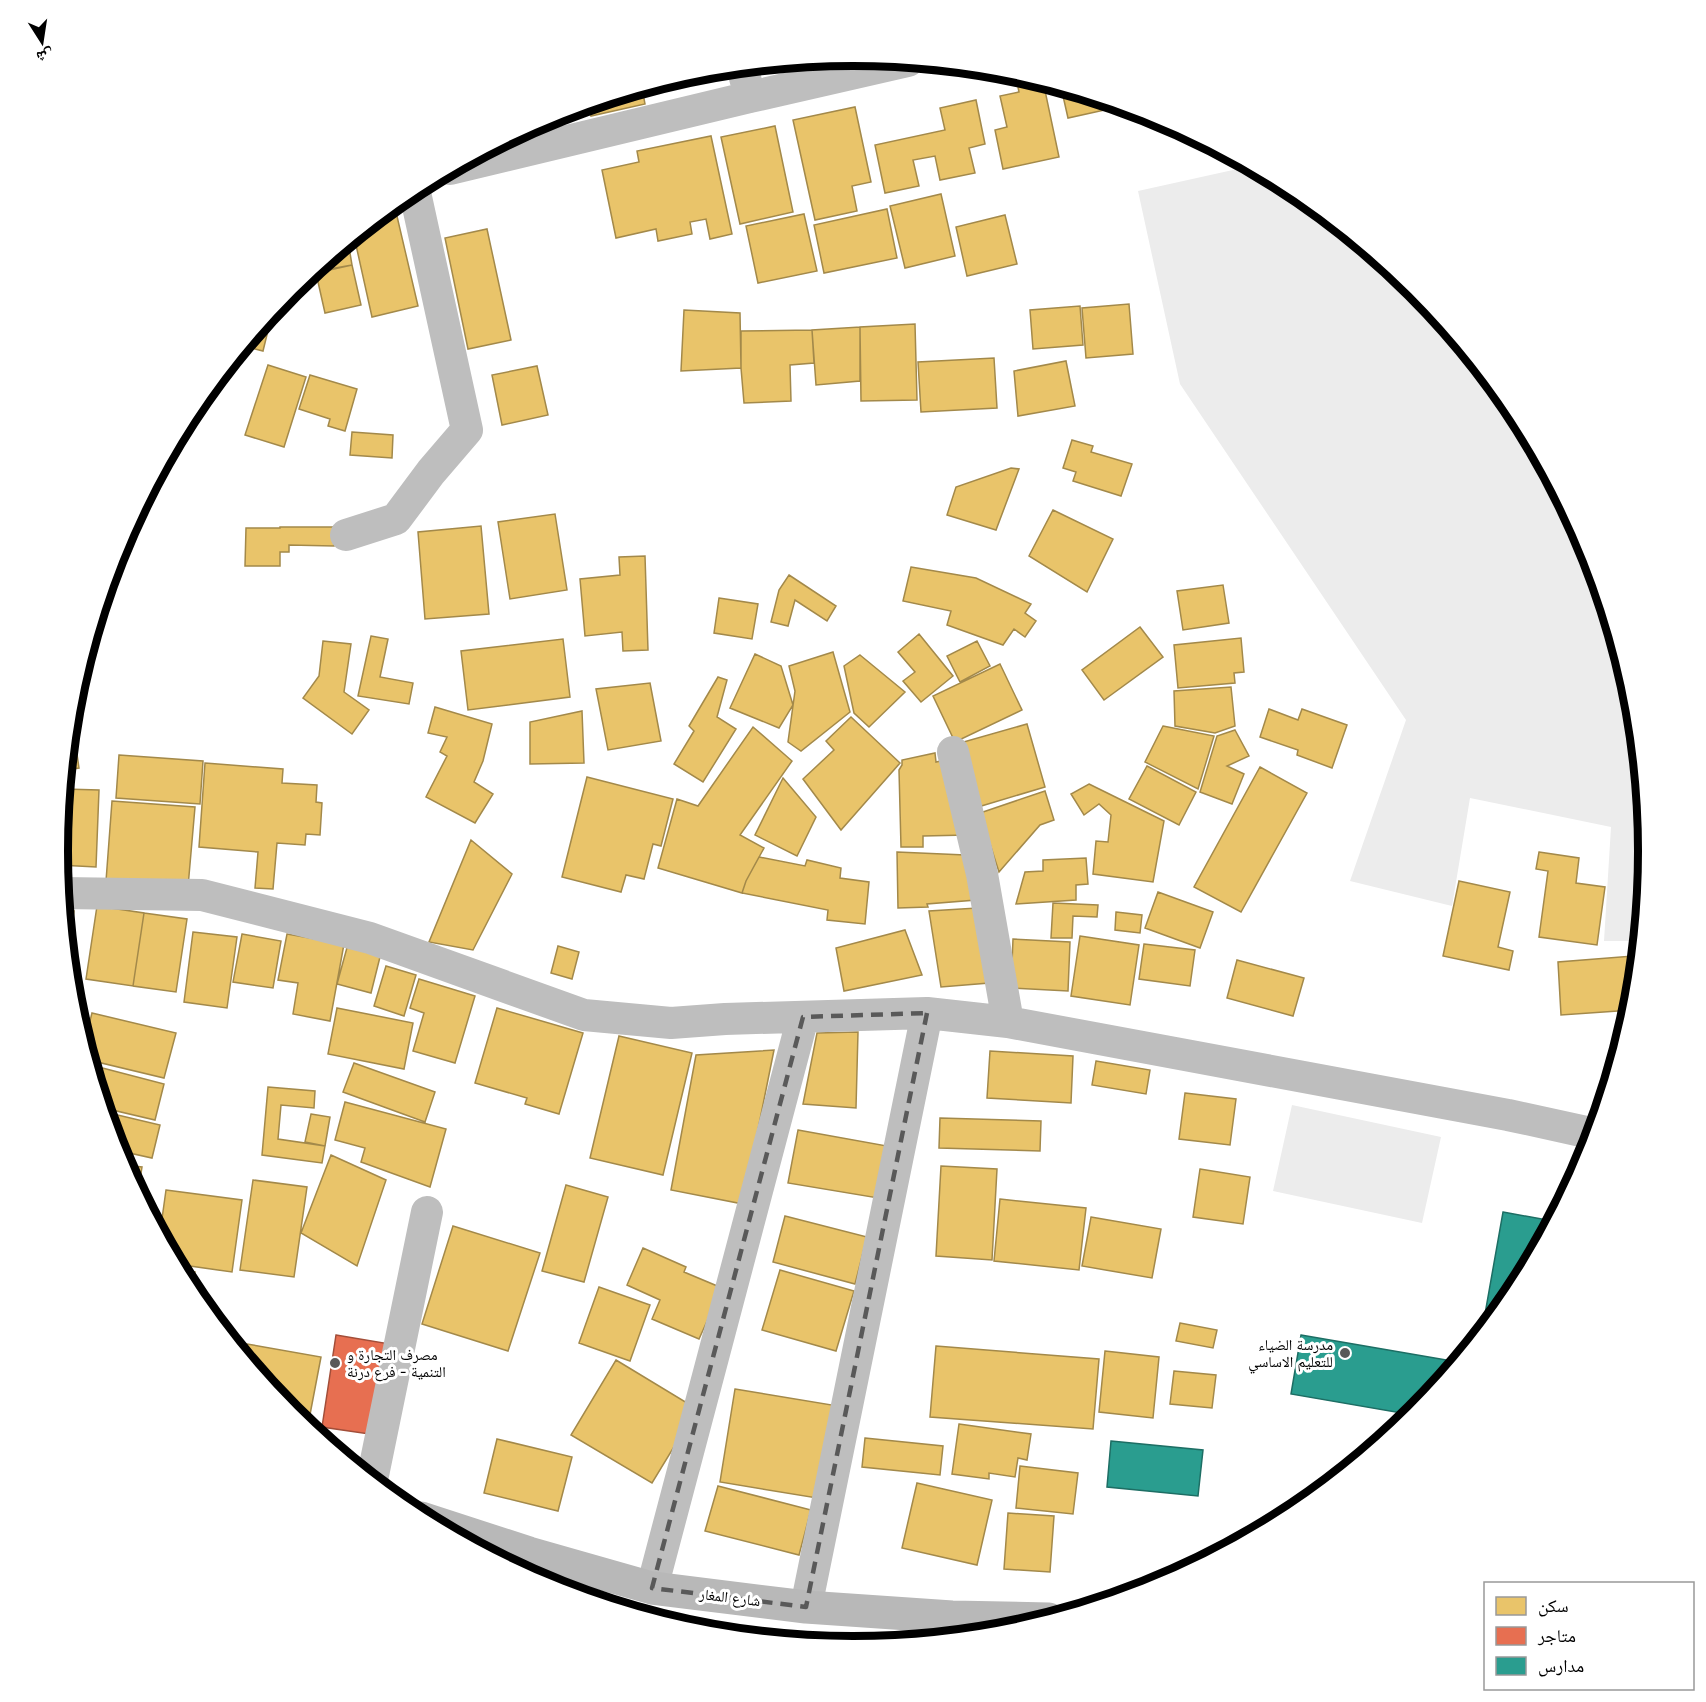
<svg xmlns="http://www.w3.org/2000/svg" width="1706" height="1702" font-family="Inter,'Noto Naskh Arabic',sans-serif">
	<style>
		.green { fill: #ececec }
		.homes { fill: #e9c46a; stroke: #a3894a; stroke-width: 1.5 }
		.shops { fill: #e76f51; stroke: #a24e39; stroke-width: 1.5 }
		.schools { fill: #2a9d8f; stroke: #1d6e64; stroke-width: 1.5 }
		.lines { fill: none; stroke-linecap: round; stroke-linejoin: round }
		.minor { stroke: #bebebe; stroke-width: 32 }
		.secondary { stroke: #b8b8b8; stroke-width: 33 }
		.marked { fill: none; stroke: #595959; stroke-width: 4.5; stroke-dasharray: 12 8; stroke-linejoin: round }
		.poi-dot { fill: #595959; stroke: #fff; stroke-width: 2 }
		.labels { text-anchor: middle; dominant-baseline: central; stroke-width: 6; stroke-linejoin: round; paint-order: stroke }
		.poi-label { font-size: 15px; fill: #000; stroke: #fff; text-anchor: end }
		.street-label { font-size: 15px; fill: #000; stroke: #fff }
		.rim { fill: none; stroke: #000; stroke-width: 8 }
	</style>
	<rect width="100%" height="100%" fill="#fff"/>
	<path class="green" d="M1251,166L1295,190L1416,289L1515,409L1588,547L1633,696L1648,851L1638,959L1636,941H1604L1611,827L1470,798L1452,906L1350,881L1406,720L1180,384L1138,191Z
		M1292,1105L1441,1137L1422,1223L1273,1191Z"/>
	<path class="homes" d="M704,70L706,80L654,92L652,85Z
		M1015,73L1043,81L1059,157L1003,169L995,130L1007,127L1000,96L1019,92Z
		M1061,87L1123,106L1068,118Z
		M642,88L645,104L591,116L589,104Z
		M976,100L985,144L969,148L975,173L940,180L935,156L913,160L919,186L885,193L875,145L945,130L940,108Z
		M855,107L871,182L852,186L857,211L815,220L793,120Z
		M775,126L793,212L740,224L721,137Z
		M711,136L732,234L710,239L706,219L690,222L692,234L658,241L656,229L616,238L602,170L639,162L637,151Z
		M941,194L955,256L905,268L890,206Z
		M887,209L897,258L824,273L814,225Z
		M396,212L418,306L372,317L354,236L380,215Z
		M804,214L817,271L758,283L746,226Z
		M1005,215L1017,264L967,276L956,227Z
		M487,229L511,340L468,349L445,238Z
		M348,241L352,265L313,272V270Z
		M352,265L361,305L325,313L316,273Z
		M1129,304L1133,354L1086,358L1082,308Z
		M1080,306L1083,345L1033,349L1030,310Z
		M273,310L263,351L243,346Z
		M684,310L740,313L741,368L681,371Z
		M915,324L917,400L861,401L860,327Z
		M860,327V381L816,385L812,330Z
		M812,330L814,363L790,365L791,401L744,403L741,368V331Z
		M994,358L997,408L921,412L918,362Z
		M1066,361L1075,406L1018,416L1014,371Z
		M268,365L306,377L284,447L245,435Z
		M537,366L548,415L502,425L492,375Z
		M310,375L357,389L345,431L328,426L330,419L299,409Z
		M352,432L393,435L392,458L350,455Z
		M1072,440L1093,446L1091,452L1132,464L1121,496L1073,481L1076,472L1063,468Z
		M1011,468L1019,469L996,530L947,515L956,487Z
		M1053,510L1113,539L1087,592L1029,556Z
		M555,514L567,590L510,599L498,522Z
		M481,526L489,614L425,619L418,532Z
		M280,527H334V546L289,545V552H280V566H245L246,528H280Z
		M645,556L648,650L623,651L622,632L585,636L580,579L620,575L619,557Z
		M911,567L976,578L1031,604L1025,613L1036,621L1025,637L1014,629L1003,645L947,625L951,611L903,601Z
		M789,575L836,606L827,621L795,600L788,626L771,622L779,590Z
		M1223,585L1229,623L1183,630L1177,591Z
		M719,598L758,604L752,639L714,633Z
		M1140,627L1163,657L1104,700L1082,670Z
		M919,634L953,676L921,702L903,681L915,672L898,652Z
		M371,636L388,639L380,677L413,683L409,704L358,696Z
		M1241,638L1244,672L1234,673L1235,683L1178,688L1174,645Z
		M563,639L570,697L468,710L461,651Z
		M323,641L351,644L344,692L369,710L352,734L303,698L319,676Z
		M977,641L990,666L960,682L947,656Z
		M833,652L850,712L801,751L788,742L795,691L789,666Z
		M755,654L781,666L793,705L779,728L730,708Z
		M860,655L905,692L869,727L854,713L844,666Z
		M1000,664L1022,710L955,742L933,696Z
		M718,677L727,680L717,717L736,729L703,782L674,764L694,731L689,726Z
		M650,683L661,741L608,750L596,689Z
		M1231,687L1235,726L1215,733L1175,726L1174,691Z
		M435,707L492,724L483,761L474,782L493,794L475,823L426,797L447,756L440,752L447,737L428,733Z
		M1269,709L1298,720L1302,709L1347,725L1332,768L1297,755L1298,750L1260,737Z
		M582,711L584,763L530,764V722Z
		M71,713L79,768L65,770Z
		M851,717L900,763L841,830L803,779L834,750L826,741Z
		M1027,724L1045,787L978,807L960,743Z
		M1163,726L1214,736L1198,789L1145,762Z
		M753,727L792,761L740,835L764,848L746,881L742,893L658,868L677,799L698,806Z
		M1235,730L1249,756L1227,766L1244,774L1232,804L1200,792L1217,736Z
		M935,753L936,762L950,759L967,835L923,836V847H901L899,770L902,765V760Z
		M119,755L203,761L200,804L116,798Z
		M205,763L283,769L282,783L317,785L316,802L322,803L320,835L306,834L305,845L277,843L273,889L255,888L258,852L199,847Z
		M1147,766L1196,792L1179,825L1129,799Z
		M1260,767L1307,793L1241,912L1194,887Z
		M587,777L673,799L661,846L653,844L644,879L626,875L621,892L562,877Z
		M783,778L816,817L797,856L755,835Z
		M1089,784L1164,821L1153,882L1093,874L1096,841L1108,842L1111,815L1099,804L1084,815L1071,794Z
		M64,789L99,790L96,867L59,865L58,851Z
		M1045,791L1054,820L1040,825L999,872L980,813Z
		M112,801L195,807L188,887L106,881Z
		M471,840L512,874L473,950L429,942Z
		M897,852L965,855L976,900L927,904L928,907L898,908Z
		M1539,852L1579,858L1576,883L1605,887L1597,945L1539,937L1548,871L1536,869Z
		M759,857L805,866L807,860L841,868L840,878L869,882L865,924L827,920L828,910L742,893L746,881Z
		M1086,858L1088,884L1076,885V900L1016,904L1025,872L1043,871V860Z
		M1459,881L1510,892L1498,947L1513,951L1509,970L1443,956Z
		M1158,892L1213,912L1200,948L1145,928Z
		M1053,903L1098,905L1097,917L1073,916L1072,938H1051Z
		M97,906L144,913L133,986L86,979Z
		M977,908L989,983L941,987L929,911Z
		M63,910L74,911L68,956Z
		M1116,912L1142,915L1140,933L1115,930Z
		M144,913L187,919L176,992L133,986Z
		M905,930L922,975L844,991L836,948Z
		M193,932L237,937L227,1008L184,1002Z
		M242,934L281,941L273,988L233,982Z
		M287,934L344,944L330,1021L293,1014L298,983L278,980Z
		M1080,936L1139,945L1130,1005L1071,996Z
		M1013,939L1070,942L1068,991L1011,988Z
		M348,944L381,953L371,993L337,984Z
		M1144,944L1195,950L1190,986L1139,979Z
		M558,946L579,952L572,979L551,973Z
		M1633,956L1635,987L1632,1010L1561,1015L1558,962Z
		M1237,960L1304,978L1293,1016L1227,998Z
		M386,966L416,975L404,1016L374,1006Z
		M419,979L475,996L455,1063L413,1051L424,1013L410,1008Z
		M337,1008L413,1023L404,1069L328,1054Z
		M497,1008L583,1033L559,1114L525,1104L527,1098L475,1083Z
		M92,1013L176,1033L164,1078L89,1060L84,1044Z
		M858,1032L856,1108L803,1104L817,1033Z
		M619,1036L692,1053L663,1175L590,1158Z
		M774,1050L743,1204L671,1190L696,1055Z
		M990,1051L1073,1056L1071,1103L987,1098Z
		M1096,1061L1150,1070L1146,1094L1092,1085Z
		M354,1063L435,1092L425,1122L343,1092Z
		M91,1065L164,1084L155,1120L104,1108Z
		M268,1087L315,1091L314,1108L281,1105L278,1139L325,1146L322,1163L262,1155Z
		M1185,1093L1236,1099L1230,1145L1179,1139Z
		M345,1102L446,1129L430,1187L361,1162L365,1148L335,1140Z
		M105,1112L160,1125L152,1158L116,1150Z
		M311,1114L330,1117L325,1146L305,1142Z
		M940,1118L1041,1121L1040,1151L939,1148Z
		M798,1130L887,1146L878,1198L788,1183Z
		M331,1155L386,1180L357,1266L301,1233Z
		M123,1165L142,1167L138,1193Z
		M941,1166L997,1169L992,1260L936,1256Z
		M1200,1169L1250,1177L1243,1224L1193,1217Z
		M253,1180L307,1187L294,1277L240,1270Z
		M566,1185L608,1197L584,1282L542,1271Z
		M166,1190L242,1200L232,1272L176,1264L160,1233Z
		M1000,1199L1086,1208L1079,1270L994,1261Z
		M785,1216L867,1237L855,1284L773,1262Z
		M1091,1217L1161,1229L1152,1278L1082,1266Z
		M453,1226L540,1253L508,1351L422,1324Z
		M643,1248L686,1267L684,1272L722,1288L699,1339L652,1319L660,1300L627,1285Z
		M179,1270L195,1272L193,1294L191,1293Z
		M780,1270L854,1291L836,1351L762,1330Z
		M599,1287L650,1305L630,1361L579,1343Z
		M1180,1323L1217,1330L1213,1348L1176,1341Z
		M247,1344L321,1357L308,1425L303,1424L290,1413L245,1358Z
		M936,1346L1099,1359L1093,1429L930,1417Z
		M1105,1351L1159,1357L1153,1418L1099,1412Z
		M616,1360L697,1409L652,1483L571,1435Z
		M1174,1371L1216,1375L1212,1408L1170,1404Z
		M735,1389L838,1406L823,1499L720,1482Z
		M959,1424L1031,1434L1027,1460L1018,1458L1015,1477L989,1473V1479L952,1474Z
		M865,1438L943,1446L940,1475L862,1467Z
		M497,1439L572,1457L558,1511L484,1493Z
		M1020,1466L1078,1473L1073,1514L1016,1508Z
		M917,1483L992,1500L977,1565L902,1548Z
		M718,1486L811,1510L799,1555L705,1531Z
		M1008,1513L1054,1516L1050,1572L1004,1569Z"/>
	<path class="shops" d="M336,1335L390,1344L376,1435L322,1427Z"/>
	<path class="schools" d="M1503,1212L1553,1221L1514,1293L1483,1331H1482Z
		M1301,1335L1458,1362L1413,1415L1291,1394Z
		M1111,1441L1203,1450L1198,1496L1107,1487Z"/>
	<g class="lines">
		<path class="minor" d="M742,66L750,97
			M450,169L750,97L908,61
			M346,535L396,519L431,472L467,430L414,188
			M953,752L982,874L1008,1022
			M62,893L202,895L370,938L584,1015L671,1023L725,1019L927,1013L1008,1022L1508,1115L1595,1134
			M372,1480L427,1212
			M652,1588L803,1017
			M806,1607L927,1013"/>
		<path class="secondary" d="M421,1518L529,1553L652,1588L806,1607L952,1617L1049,1619"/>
	</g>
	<path class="marked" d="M927,1013L806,1607L652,1588L803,1017Z"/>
	<g class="poi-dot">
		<circle cx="1345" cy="1353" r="6"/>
		<circle cx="335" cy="1363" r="6"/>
	</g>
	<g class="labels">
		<g class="poi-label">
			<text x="1333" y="1344">مدرسة الضياء<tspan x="1333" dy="17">للتعليم الاساسي</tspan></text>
			<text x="347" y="1354" text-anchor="start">مصرف التجارة و<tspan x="347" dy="17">التنمية - فرع درنة</tspan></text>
		</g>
		<g class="street-label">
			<text transform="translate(730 1597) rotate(7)">شارع المغار</text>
		</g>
	</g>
	<path d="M0 0H1706V1702H0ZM68 851a785 785 0 1 1 1570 0a785 785 0 1 1-1570 0Z" fill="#fff" fill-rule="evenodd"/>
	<path class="rim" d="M68 851a785 785 0 1 1 1570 0a785 785 0 1 1-1570 0Z"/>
	<rect x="1484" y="1582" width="210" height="108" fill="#ffffff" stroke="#999999" stroke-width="1.5"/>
	<rect x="1496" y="1597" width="30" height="18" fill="#e9c46a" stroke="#999999" stroke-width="1.5"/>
	<text x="1538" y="1612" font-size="18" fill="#000000">سكن</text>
	<rect x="1496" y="1627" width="30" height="18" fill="#e76f51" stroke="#999999" stroke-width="1.5"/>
	<text x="1538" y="1642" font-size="18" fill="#000000">متاجر</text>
	<rect x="1496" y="1657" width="30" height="18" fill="#2a9d8f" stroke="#999999" stroke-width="1.5"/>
	<text x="1538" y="1672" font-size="18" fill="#000000">مدارس</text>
	<g transform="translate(42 42) rotate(168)" stroke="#ffffff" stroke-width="4.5" paint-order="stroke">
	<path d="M0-4.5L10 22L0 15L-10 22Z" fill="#000000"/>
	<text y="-9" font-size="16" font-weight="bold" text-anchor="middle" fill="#000000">ش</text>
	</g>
</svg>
